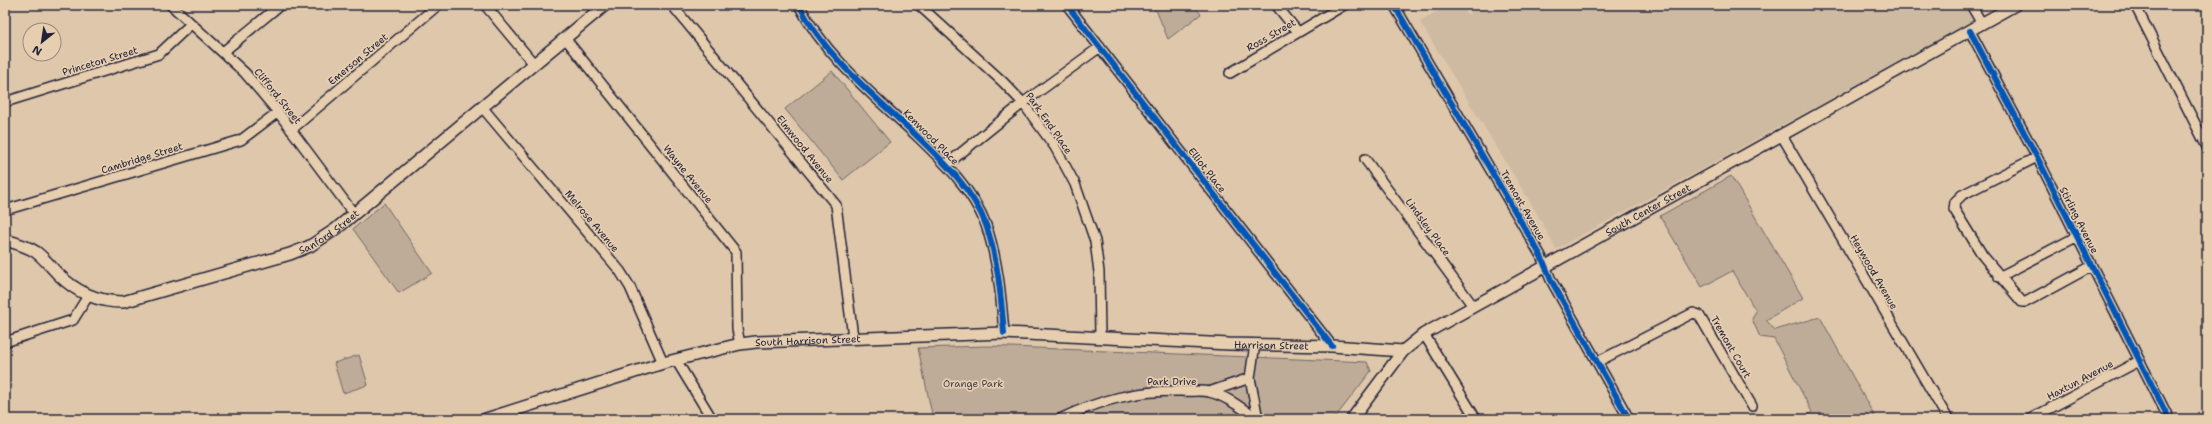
<svg xmlns="http://www.w3.org/2000/svg" width="2212" height="424" font-family="'Shantell Sans',sans-serif">
	<style>
		.built { fill: #cebaa1 }
		.green { fill: #bfac98; stroke: #70676a }
		.lines { fill: none; stroke-linecap: round; stroke-linejoin: round }
		.minor-casing { stroke: #22223b; stroke-width: 12 }
		.major-casing { stroke: #22223b; stroke-width: 14 }
		.minor { stroke: #e6ceaf; stroke-width: 9 }
		.major { stroke: #e6ceaf; stroke-width: 11 }
		.cycleway-casing { stroke: #e6ceaf; stroke-width: 8 }
		.cycleway { stroke: #0057b8; stroke-width: 6 }
		.labels { text-anchor: middle; dominant-baseline: central; stroke-width: 3.5; stroke-linejoin: round; paint-order: stroke }
		.street-label { font-size: 10px; fill: #22223b; stroke: #e6ceaf }
		.park-label { font-size: 10px; fill: #413e4e; stroke: #e6ceaf }
	</style>
	<rect width="100%" height="100%" fill="#dec7aa"/>
	<filter id="ink" filterUnits="userSpaceOnUse"><feTurbulence type="fractalNoise" baseFrequency=".025" numOctaves="2"/><feDisplacementMap in="SourceGraphic" scale="8" xChannelSelector="R" yChannelSelector="G"/><feConvolveMatrix kernelMatrix="1 2 1 2 8 2 1 2 1" color-interpolation-filters="sRGB"/></filter>
	<g filter="url(#ink)">
		<path class="built" d="M1447,5H1463L1467,15L1482,5H1963L1973,21L1556,249L1537,213L1420,22Z"/>
		<path class="green" d="M1149,5H1193L1201,14L1168,39L1157,12Z
			M832,71L890,142L843,180L785,109Z
			M1731,176L1803,298L1766,320L1775,330L1820,317L1876,419H1802L1812,412L1774,339L1760,337L1752,319L1756,311L1732,271L1702,287L1660,216Z
			M384,203L432,273L399,293L353,229Z
			M987,346L1367,362L1371,371L1334,419H933L918,348Z
			M359,355L368,385L343,393L334,363Z"/>
		<g class="lines">
			<defs>
				<path id="minor" d="M171,5L245,73L278,112L354,214
					M485,5L534,64
					M672,5L836,205L853,337
					M799,5C826,58 876,97 918,137C945,163 973,190 986,225C998,260 1001,296 1004,333
					M919,5L1003,82L1023,103L1055,147L1075,184L1095,241L1099,272L1100,338
					M1067,5L1332,346
					M1276,5L1298,32
					M1394,5L1541,256L1551,280L1629,419
					M1971,5L1982,24
					M2135,5L2207,147
					M1970,31L2037,157L2169,419
					M565,38L736,252L737,329L740,344
					M223,52L280,5
					M1230,73L1344,5
					M5,102L159,54L191,24
					M482,107L620,271L630,287L663,363
					M291,130L438,5
					M1782,136L1948,419
					M2037,157L1962,195L1955,202L1954,209L1983,256L2022,302H2026L2092,266
					M1365,159L1473,306
					M946,165L1023,103L1100,47
					M5,210L241,140L278,112
					M1999,277L2076,237
					M1424,334L1476,419
					M5,342L73,320L88,296
					M1255,344L1250,378L1258,419
					M676,360L712,419
					M1597,362L1693,313L1699,315L1752,406
					M1209,392L1250,378
					M1060,419C1100,400 1137,390 1181,391C1190,392 1201,390 1209,392C1227,396 1243,409 1257,419
					M2030,419L2139,361"/>
				<g id="major">
					<path id="s1" d="M5,240C16,243 27,246 36,252C44,258 51,267 58,274C76,292 97,302 123,302L290,254L310,246L336,229L605,5"/>
					<path id="s2" d="M486,419L663,363L740,344L756,342L1004,333L1229,344L1332,346L1403,351"/>
					<path id="s3" d="M1352,419L1403,351L1424,334L2015,5"/>
				</g>
			</defs>
			<use href="#minor" class="minor-casing"/>
			<use href="#major" class="major-casing"/>
			<use href="#minor" class="minor"/>
			<use href="#major" class="major"/>
			<defs>
				<path id="cycleway" d="M799,5C826,58 876,97 918,137C945,163 973,190 986,225C998,260 1001,296 1004,333
					M1067,5L1332,346
					M1394,5L1541,256L1551,280L1629,419
					M1970,31L2037,157L2169,419"/>
			</defs>
			<use href="#cycleway" class="cycleway-casing"/>
			<use href="#cycleway" class="cycleway"/>
		</g>
	</g>
	<g class="labels">
		<g class="street-label">
			<text transform="translate(1271 35) rotate(-30)">Ross Street</text>
			<text transform="translate(358 59) rotate(-40)">Emerson Street</text>
			<text transform="translate(100 61) rotate(-17)">Princeton Street</text>
			<text transform="translate(278 96) rotate(51)">Clifford Street</text>
			<text transform="translate(1049 123) rotate(55)">Park End Place</text>
			<text transform="translate(931 137) rotate(45)">Kenwood Place</text>
			<text transform="translate(805 149) rotate(51)">Elmwood Avenue</text>
			<text transform="translate(142 158) rotate(-17)">Cambridge Street</text>
			<text transform="translate(1207 170) rotate(52)">Elliot Place</text>
			<text transform="translate(688 174) rotate(51)">Wayne Avenue</text>
			<text transform="translate(1523 205) rotate(60)">Tremont Avenue</text>
			<text stroke="none"><textPath href="#s3" startOffset="368">South Center Street</textPath></text>
			<text transform="translate(2079 220) rotate(63)">Stirling Avenue</text>
			<text transform="translate(592 221) rotate(50)">Melrose Avenue</text>
			<text transform="translate(1428 227) rotate(54)">Lindsley Place</text>
			<text stroke="none"><textPath href="#s1" startOffset="356">Sanford Street</textPath></text>
			<text transform="translate(1874 272) rotate(60)">Heywood Avenue</text>
			<text stroke="none"><textPath href="#s2" startOffset="333">South Harrison Street</textPath></text>
			<text stroke="none"><textPath href="#s2" startOffset="797">Harrison Street</textPath></text>
			<text transform="translate(1731 347) rotate(60)">Tremont Court</text>
			<text transform="translate(2080 380) rotate(-28)">Haxtun Avenue</text>
			<text x="1172" y="381">Park Drive</text>
		</g>
		<g class="park-label">
			<text x="973" y="383">Orange Park</text>
		</g>
	</g>
	<rect width="2212" height="424" fill="none" stroke="#e6ceaf" stroke-width="20"/>
	<rect x="10" y="10" width="2192" height="404" fill="none" stroke="#22223b" stroke-width="1.5" filter="url(#ink)"/>
	<g transform="translate(42 42) rotate(210)"><circle r="19" fill="#e6ceaf" stroke="#988981"/>
	<path d="M0-3L7 15L0 10L-7 15Z" fill="#22223b"/>
	<text y="-6" font-size="11" font-weight="bold" text-anchor="middle" fill="#22223b">N</text>
	</g>
</svg>
